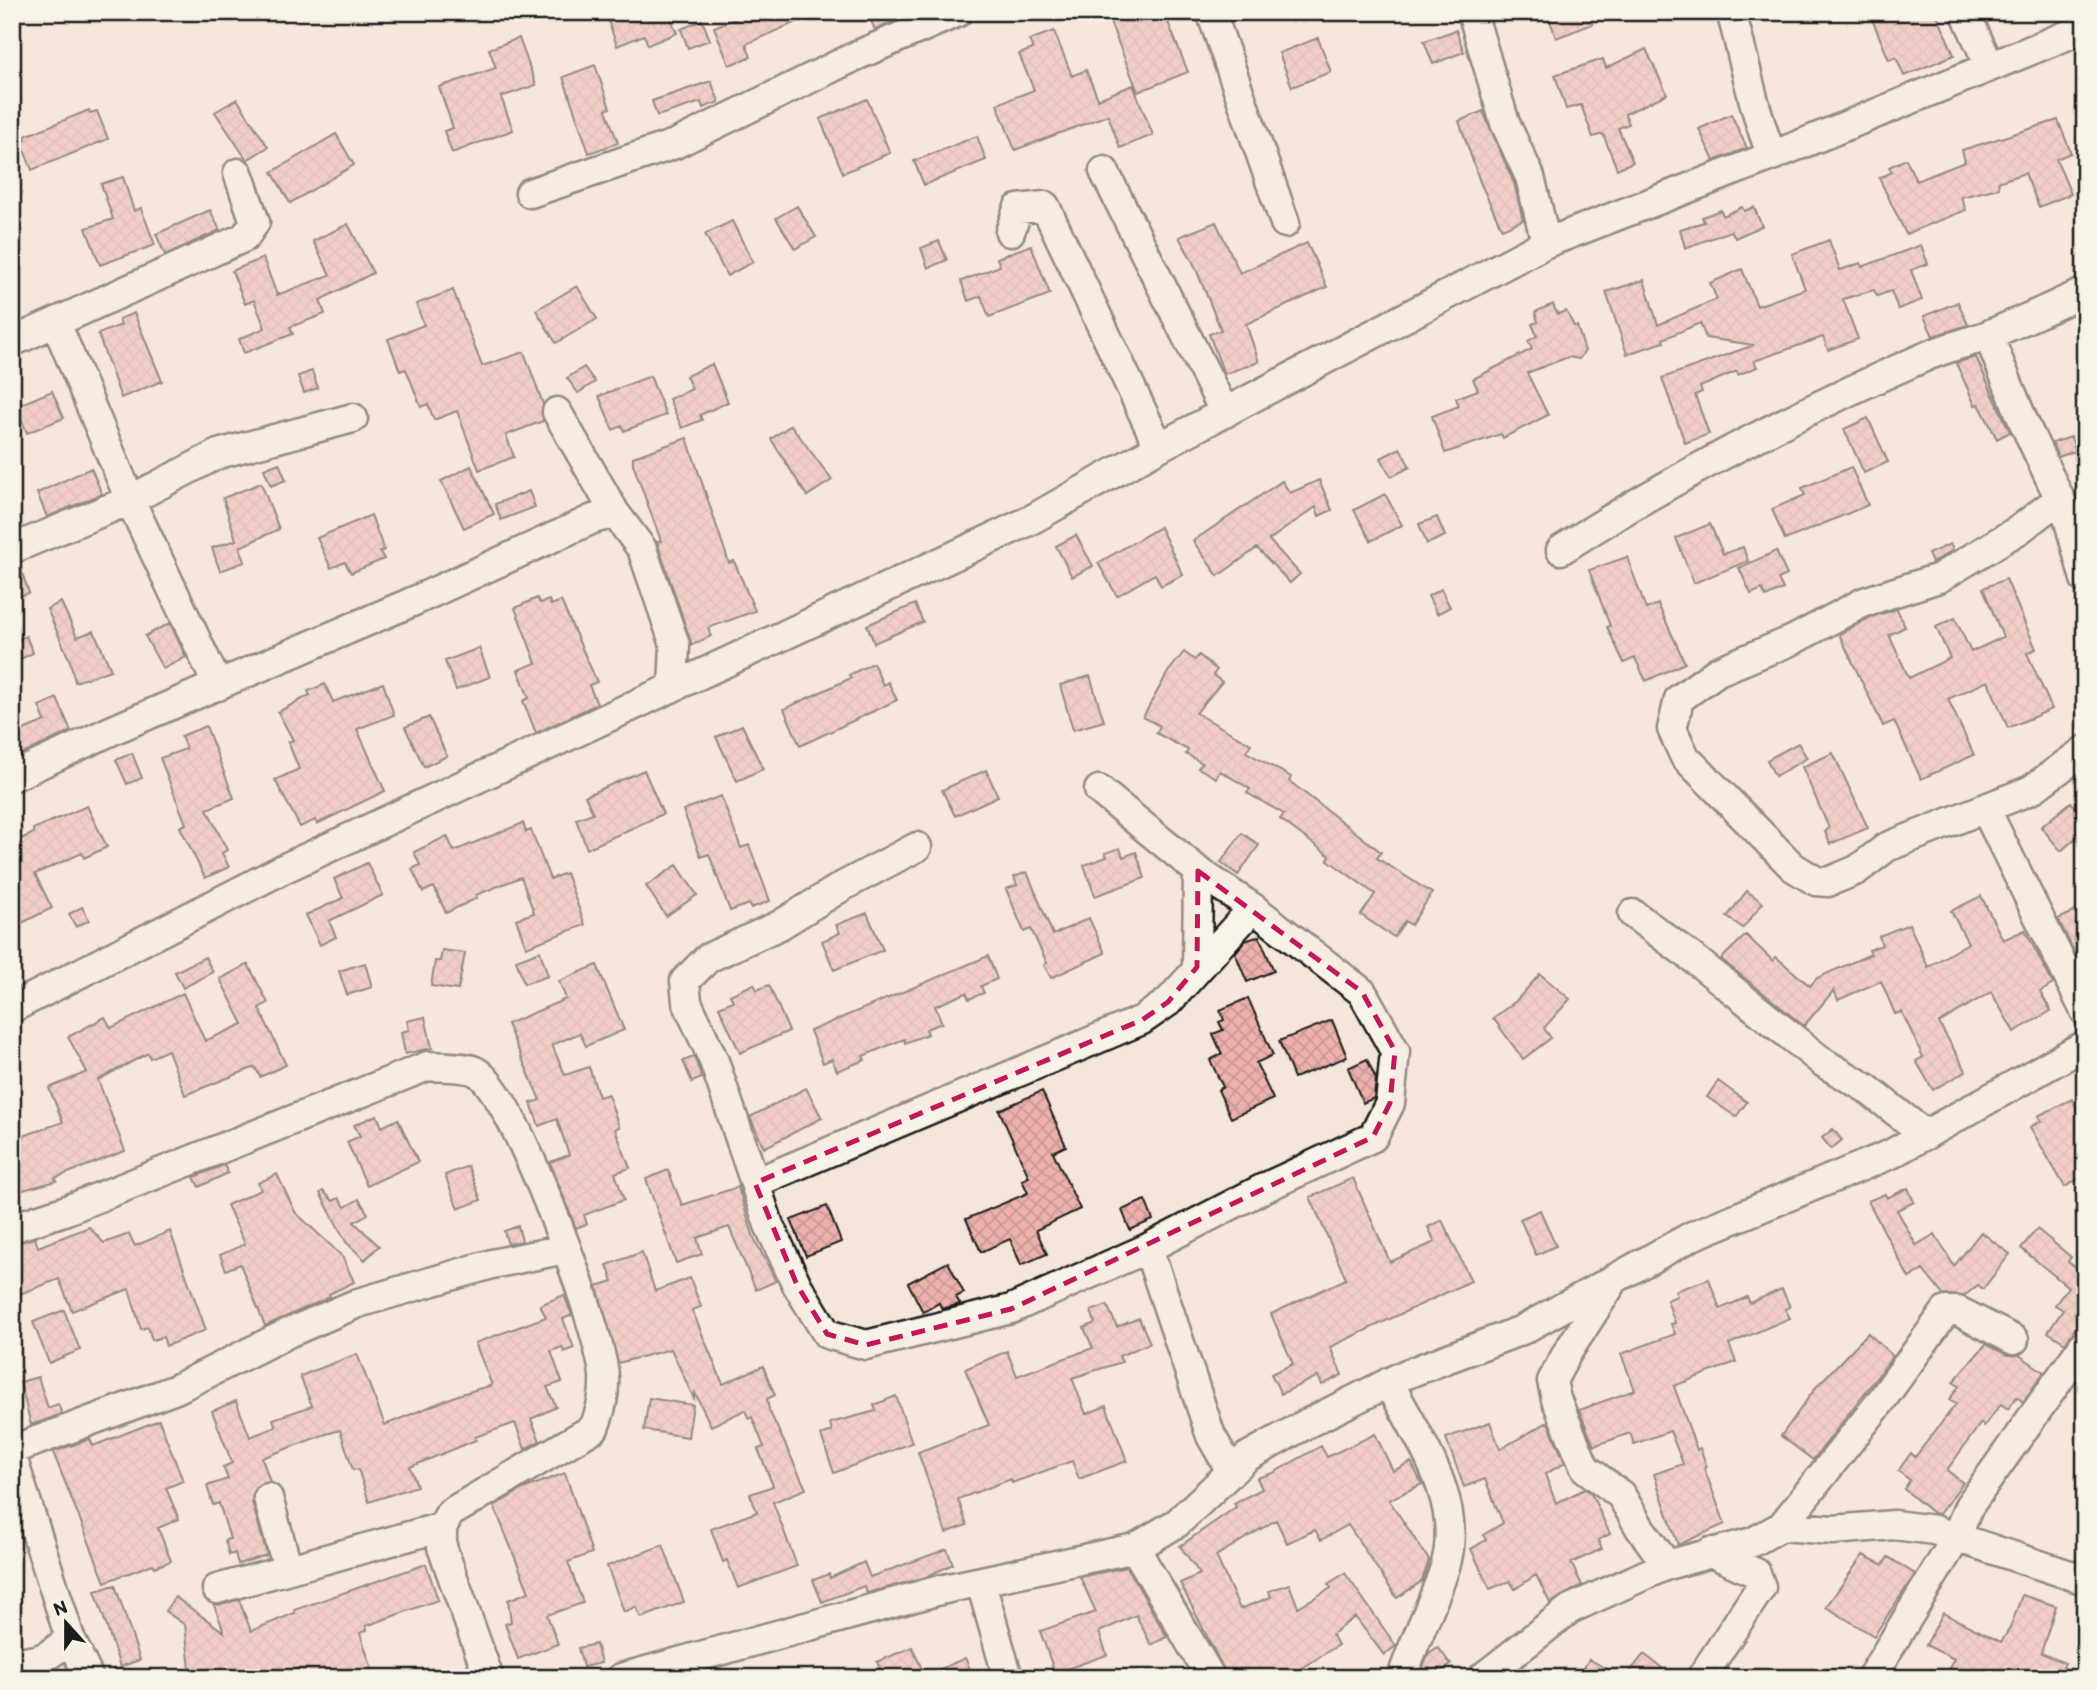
<svg xmlns="http://www.w3.org/2000/svg" width="2097" height="1690" font-family="Itim,sans-serif">
	<style>
		.building { fill: url(#building-cross-hatch); stroke: #1c1c1c; stroke-width: 2 }
		.lines { fill: none; stroke-linecap: round; stroke-linejoin: round }
		.minor-casing { stroke: #1c1c1c; stroke-width: 33 }
		.minor { stroke: #f7f3e8; stroke-width: 28 }
		.marked { fill: none; stroke: #c2185b; stroke-width: 5; stroke-dasharray: 14 9; stroke-linejoin: round }
	</style>
	<defs>
		<pattern id="building-cross-hatch" width="8" height="8" patternUnits="userSpaceOnUse" patternTransform="scale(1.75)"><rect width="8" height="8" fill="#edb1ad"/><path d="M0 0l8 8M0 8l8-8" fill="none" stroke="#cb9894"/></pattern>
	</defs>
	<rect width="100%" height="100%" fill="#f5e6dc"/>
	<filter id="ink" filterUnits="userSpaceOnUse"><feTurbulence type="fractalNoise" baseFrequency=".0143" numOctaves="2"/><feDisplacementMap in="SourceGraphic" scale="14" xChannelSelector="R" yChannelSelector="G"/><feConvolveMatrix kernelMatrix="1 2 1 2 8 2 1 2 1" color-interpolation-filters="sRGB"/></filter>
	<g filter="url(#ink)">
		<path class="building" d="M605,12H630L632,20L649,12H668L677,33L648,45L644,35L617,46Z
			M741,12H819L746,44L751,57L729,65L714,27L743,16Z
			M867,12H915L875,30Z
			M1106,12H1164L1188,72L1138,92Z
			M1547,12H1589L1593,24L1556,38Z
			M1869,12H1936L1954,55L1904,76L1896,57L1889,60Z
			M702,20L710,40L688,48L681,29Z
			M1456,30L1464,52L1433,64L1424,41Z
			M1054,31L1072,76L1086,70L1098,99L1133,85L1153,135L1120,148L1108,115L1015,150L997,104L1034,90L1019,54L1033,49L1029,40Z
			M519,38L536,85L501,97L513,130L452,153L444,131L453,128L439,87L496,68L489,49Z
			M1318,38L1331,72L1292,87L1279,53Z
			M1646,49L1667,94L1625,114L1629,124L1618,128L1633,162L1617,169L1603,134L1593,137L1581,105L1566,109L1555,75L1603,59L1606,68Z
			M595,65L610,108L606,110L618,143L589,153L563,77Z
			M711,81L719,102L703,108L701,102L657,116L652,101Z
			M237,99L268,147L247,160L215,112Z
			M867,99L890,153L843,173L820,119Z
			M89,110L90,113L97,111L108,139L32,170L21,142L26,140L25,136Z
			M1483,111L1514,183L1523,220L1502,229L1480,182L1459,121Z
			M1731,114L1747,148L1714,161L1699,129Z
			M2058,120L2071,153L2056,159L2071,194L2039,207L2025,173L1998,182L1999,188L1961,197L1966,210L1906,234L1879,178L1892,172L1889,167L1906,159L1916,181L1965,162L1962,150Z
			M336,134L354,165L290,203L272,172Z
			M977,136L986,160L924,185L914,161Z
			M123,177L134,211L141,208L155,245L100,265L86,228L113,219L101,184Z
			M797,206L816,237L795,249L776,218Z
			M1742,207L1744,211L1754,207L1762,226L1735,238L1731,231L1685,248L1680,229L1704,222L1702,217L1721,210L1723,216Z
			M210,210L220,230L165,255L156,234Z
			M732,221L753,262L727,276L705,234Z
			M1216,222L1240,273L1307,243L1327,287L1246,324L1259,362L1224,374L1209,334L1221,330L1194,264L1179,237Z
			M348,224L373,273L320,300L325,314L290,327L293,334L244,353L239,339L265,328L254,300L245,304L232,271L263,258L277,295L330,275L313,241Z
			M1829,240L1840,270L1861,263L1862,267L1921,245L1928,264L1911,270L1922,300L1898,309L1891,291L1877,296L1874,290L1843,299L1858,339L1828,350L1823,337L1754,361L1757,367L1738,375L1737,371L1700,387L1702,392L1695,395L1709,434L1685,443L1662,378L1754,345L1706,338L1700,323L1663,339L1664,342L1627,354L1606,292L1644,280L1658,325L1717,299L1710,283L1742,269L1757,306L1805,289L1792,254Z
			M939,241L947,260L928,268L921,248Z
			M1031,245L1050,294L989,317L981,296L968,301L961,281L1000,266L997,258Z
			M577,286L597,319L556,343L536,310Z
			M453,290L482,366L524,352L543,404V421L506,435L514,457L479,470L457,411L434,420L428,404L421,407L406,369L400,371L388,339L424,325L416,304Z
			M1958,302L1968,325L1933,336L1924,316Z
			M1553,304L1557,314L1566,311L1574,326H1577L1585,351L1579,359L1568,357L1527,373L1548,415L1503,438L1501,434L1445,453L1432,416L1459,406L1456,398L1478,390L1473,379L1532,349L1528,341L1537,336L1532,324L1538,322L1535,312Z
			M134,313L162,381L121,398L98,334L121,325L119,319Z
			M1976,357L2010,432L1997,439L1979,404L1975,405L1956,363Z
			M712,364L728,402L700,415L702,420L682,428L669,399L692,389L686,376Z
			M584,367L595,382L578,393L567,378Z
			M312,371L318,388L304,393L298,376Z
			M650,376L666,415L624,431L622,426L613,430L599,396Z
			M52,391L64,418L27,433L16,406Z
			M1868,418L1888,462L1864,473L1844,429Z
			M791,425L832,480L807,496L771,439Z
			M2071,437L2076,451L2058,457L2052,443Z
			M687,438L729,563L734,561L755,611L708,628L711,636L692,645L657,542L661,541L633,464V457Z
			M1400,448L1410,467L1391,477L1381,458Z
			M279,463L286,480L271,486L264,469Z
			M471,466L494,514L464,528L441,481Z
			M1851,467L1868,505L1785,540L1772,509L1805,495L1802,488Z
			M91,468L102,494L47,517L37,493Z
			M1319,480L1332,510L1319,516L1316,507L1269,540L1300,574L1290,583L1257,548L1218,576L1193,541L1282,481L1290,493Z
			M261,483L279,529L240,547L245,562L220,571L212,548L236,540L223,498Z
			M529,491L535,507L501,520L495,504Z
			M1385,494L1402,525L1371,541L1354,510Z
			M371,515L384,550L380,552L384,559L351,573L345,562L331,568L317,538Z
			M1437,517L1445,536L1427,544L1419,524Z
			M1710,524L1723,554L1743,547L1748,561L1694,583L1676,538Z
			M1160,527L1183,575L1161,586L1155,574L1117,596L1098,563Z
			M1076,535L1093,566L1072,577L1056,546Z
			M1950,544L1953,550L1932,563L1928,554Z
			M1776,551L1787,575L1778,579L1783,589L1766,597L1762,589L1751,594L1739,568Z
			M1627,557L1646,609L1658,604L1685,663L1646,681L1635,658L1624,663L1607,627L1610,626L1589,570Z
			M19,564L29,593L12,599V565Z
			M2006,579L2036,649L2027,653L2052,709L2008,728L1988,681L1948,699L1974,755L1921,779L1894,721L1883,726L1839,634L1871,617L1897,609L1905,627L1889,635L1909,678L1950,658L1936,627L1955,618L1971,652L2003,637L1983,588Z
			M1441,589L1450,607L1437,614L1428,596Z
			M537,598L540,603L549,600L551,605L561,601L597,682L589,685L597,704L536,733L523,701L529,698L518,670L536,663L515,608Z
			M61,602L77,637L94,631L111,670L75,682L70,661L47,609Z
			M915,604L923,622L874,643L867,625Z
			M170,623L186,657L163,669L145,636Z
			M26,636L33,653L18,660L12,642Z
			M479,648L490,677L456,690L445,661Z
			M1184,652L1195,660L1199,655L1217,670L1213,675L1222,682L1196,713L1251,744L1246,752L1291,777L1289,781L1381,852L1377,858L1432,893L1411,925L1405,921L1394,937L1361,915L1375,894L1328,860L1330,856L1280,819L1284,814L1247,793L1250,789L1220,771L1216,778L1198,768L1202,763L1186,754L1188,750L1156,733L1160,726L1143,717L1168,672Z
			M873,663L883,685L888,682L897,700L800,746L784,709L851,678L849,675Z
			M1090,676L1104,721L1073,730L1060,685Z
			M383,683L394,715L357,729L385,791L317,824L315,820L300,827L275,780L299,769L288,742L293,740L278,712L310,695L308,691L325,684L333,702Z
			M57,698L71,731L12,759V735L45,721L39,706Z
			M429,717L447,756L424,767L405,727Z
			M742,725L763,769L737,781L716,737Z
			M206,726L234,798L207,809L227,850L222,853L229,867L205,878L180,827L186,824L160,758L186,749L181,736Z
			M1798,743L1807,758L1775,776L1767,760Z
			M132,753L142,778L127,784L116,760Z
			M1833,753L1868,828L1830,844L1825,832L1829,828L1802,767Z
			M644,770L663,814L587,849L576,819L593,813L585,796Z
			M986,770L998,796L955,816L942,790Z
			M721,796L741,848L749,845L770,901L751,908L749,904L730,911L709,854L701,857L683,810Z
			M2071,802L2085,819V830L2061,851L2041,827Z
			M87,806L107,847L84,858L82,853L35,874L52,908L12,928V843L34,833L33,829Z
			M523,823L526,832L531,830L550,879L566,873L585,925L526,947L516,919L534,913L521,877L476,895L477,898L446,913L434,887L423,892L412,869L420,865L414,852L447,836L454,851Z
			M1242,833L1259,845L1238,875L1221,862Z
			M1120,848L1123,857L1136,852L1145,878L1095,896L1084,865L1107,857L1105,853Z
			M367,863L383,895L329,921L336,937L320,945L306,915L343,898L334,879Z
			M677,865L697,895L666,916L646,886Z
			M1027,872L1053,935L1089,918L1105,953L1051,978L1044,965L1047,963L1031,929L1024,932L1006,889L1017,885L1014,877Z
			M1747,891L1763,903L1743,928L1727,917Z
			M1981,896L2003,940L2025,930L2053,984L2040,992L2051,1011L2014,1032L1991,992L1939,1023L1966,1071L1933,1090L1916,1061L1923,1057L1902,1012L1895,1014L1881,981L1838,1000L1834,990L1804,1026L1721,959L1746,935L1773,961L1776,957L1810,986L1817,978L1871,954L1869,950L1882,945L1879,936L1909,924L1928,967L1968,943L1951,911Z
			M82,907L89,920L76,927L69,914Z
			M2085,907V965L2082,967L2058,919Z
			M867,913L883,950L834,970L822,941L840,933L836,925Z
			M1259,936L1274,971L1247,982L1235,953L1245,941Z
			M442,950L465,953L458,990L431,986L435,961H440Z
			M540,951L548,976L524,984L516,960Z
			M988,956L997,979L981,986L984,993L969,999L966,993L935,1006L942,1023L926,1029L928,1034L905,1043L904,1039L863,1056L865,1060L837,1071L832,1059L823,1063L810,1031Z
			M205,957L213,972L183,988L175,972Z
			M365,963L372,987L347,995L339,971Z
			M248,964L268,1003L259,1008L286,1065L260,1077L255,1067L185,1095L168,1050L150,1058L148,1053L98,1080L125,1151L55,1178L57,1181L12,1193V1140L63,1122L49,1088L87,1072L68,1037L105,1017L111,1028L183,993L205,1041L243,1024L220,979Z
			M597,965L624,1030L586,1046L580,1033L552,1045L565,1075L589,1067L599,1097L608,1094L619,1127L615,1129L630,1168L615,1173L624,1200L584,1215L587,1224L576,1228L550,1162L569,1155L557,1119L539,1126L531,1103L540,1100L507,1024L566,999L559,981Z
			M1540,974L1570,999L1544,1028L1551,1038L1523,1059L1493,1018L1516,1001Z
			M754,984L757,990L769,985L789,1031L740,1053L719,1007L733,1001L730,995Z
			M1248,998L1273,1055L1256,1063L1273,1099L1231,1118L1218,1090L1223,1087L1210,1060L1222,1054L1213,1034L1223,1030L1219,1022L1224,1020L1220,1010Z
			M425,1017L432,1048L405,1054L401,1032L409,1030L407,1021Z
			M1332,1020L1347,1057L1294,1078L1279,1041Z
			M694,1057L702,1078L692,1082L683,1061Z
			M1367,1059L1376,1079L1374,1098L1363,1103L1348,1068Z
			M1718,1081L1747,1102L1736,1117L1707,1097Z
			M806,1088L822,1118L764,1148L750,1117Z
			M1042,1091L1066,1146L1053,1152L1080,1209L1036,1230L1047,1254L1021,1265L1010,1239L981,1252L966,1219L1028,1193L1022,1180L1029,1177L999,1110Z
			M2072,1099L2085,1123V1175L2065,1187L2030,1127L2041,1121L2038,1116Z
			M377,1115L382,1127L398,1119L418,1162L367,1186L347,1142L360,1136L354,1125Z
			M1833,1129L1842,1140L1831,1149L1822,1138Z
			M224,1165L228,1173L199,1187L194,1177Z
			M468,1166L481,1200L458,1209L445,1175Z
			M668,1170L682,1205L738,1187L754,1238L776,1281L756,1290L729,1227L697,1238L702,1254L676,1263L646,1179Z
			M277,1174L295,1212L342,1256L354,1282L329,1294L330,1297L265,1326L240,1264L226,1270L220,1255L245,1244L227,1205L261,1190L258,1183Z
			M1353,1178L1390,1262L1435,1242L1428,1227L1442,1220L1471,1281L1330,1347L1342,1375L1322,1385L1318,1376L1281,1394L1271,1374L1293,1364L1271,1314L1346,1279L1310,1197Z
			M1908,1188L1914,1202L1897,1210L1916,1245L1935,1234L1954,1266L1981,1232L2010,1254L1983,1289L1978,1285L1964,1296L1943,1295L1923,1270L1909,1278L1868,1201L1885,1194L1887,1198Z
			M323,1191L333,1201L339,1198L345,1207L359,1199L368,1214L354,1222L379,1246L365,1260L346,1242L320,1193Z
			M1145,1200L1153,1220L1130,1230L1122,1210Z
			M827,1206L841,1242L806,1256L791,1220Z
			M1540,1210L1556,1246L1536,1255L1520,1219Z
			M518,1226L522,1241L508,1244L504,1231Z
			M89,1227L104,1243L129,1234L135,1246L170,1231L206,1330L166,1346L163,1337L152,1340L148,1327L141,1329L129,1289L72,1311L59,1279L12,1297V1244L35,1238L38,1247Z
			M2037,1229L2071,1257L2068,1262L2085,1273V1327L2079,1323L2065,1343L2048,1332L2063,1310L2055,1305L2068,1287L2021,1248Z
			M642,1252L655,1291L690,1278L701,1307L692,1310L723,1384L763,1366L775,1395L767,1399L769,1410L806,1489L773,1502L797,1566L738,1588L727,1560L723,1562L711,1529L757,1512L750,1494L773,1486L758,1449L764,1447L752,1417L749,1419L745,1410L711,1426L695,1393L694,1399L671,1349L618,1363L597,1286L613,1281L607,1265Z
			M948,1262L964,1293L956,1297L960,1304L942,1309L939,1303L923,1312L908,1283Z
			M1709,1279L1720,1309L1747,1297L1750,1303L1782,1289L1790,1307L1785,1309L1790,1318L1729,1344L1736,1362L1674,1386L1697,1450L1700,1448L1707,1467L1704,1468L1725,1524L1678,1545L1654,1474L1683,1464L1670,1431L1634,1444L1630,1433L1594,1446L1579,1410L1635,1390L1621,1354L1675,1334L1671,1324L1675,1323L1667,1300L1677,1296L1675,1291Z
			M564,1295L572,1315L563,1319L574,1348L564,1352L562,1347L551,1351L562,1382L547,1387L556,1407L531,1419L540,1441L525,1449L515,1423L475,1437L476,1440L410,1467L417,1486L369,1502L358,1469L353,1470L340,1430L323,1435L262,1458L270,1482L256,1487L252,1502L267,1555L238,1564L235,1553L229,1555L225,1540L230,1539L219,1503L213,1505L207,1486L228,1479L223,1467L232,1463L212,1411L236,1401L250,1437L276,1427L273,1419L312,1406L300,1376L357,1354L385,1425L458,1395L492,1385L475,1343L546,1317L540,1305Z
			M1107,1305L1117,1327L1139,1318L1150,1343L1119,1356L1122,1362L1072,1378L1086,1414L1106,1406L1127,1461L1079,1479L1072,1461L1012,1483L1011,1479L958,1499L967,1525L946,1533L918,1452L989,1425L965,1369L1007,1351L1017,1376L1093,1348L1084,1328L1095,1323L1091,1311Z
			M64,1310L80,1350L49,1363L33,1322Z
			M1868,1333L1893,1356L1813,1460L1781,1436L1817,1386Z
			M1986,1344L2007,1355H2019L2044,1372L2023,1402L2017,1397L2008,1409L2001,1404L1984,1426L1981,1423L1947,1470L1963,1483L1939,1514L1933,1513L1904,1489L1910,1480L1898,1471L1911,1453L1915,1457L1956,1404L1949,1400L1959,1386L1953,1382Z
			M38,1377L48,1408L58,1404L62,1414L31,1425L20,1382Z
			M896,1396L912,1443L834,1473L821,1435L832,1431L830,1423L876,1411L874,1405Z
			M649,1398L693,1405L688,1437L644,1430Z
			M159,1420L183,1481L166,1488L179,1519L158,1528L171,1561L155,1567L153,1564L105,1582L53,1452L90,1439L93,1446Z
			M1490,1422L1500,1449L1548,1422L1565,1463L1545,1474L1556,1503L1585,1489L1591,1493L1610,1534L1598,1540L1602,1549L1571,1563L1582,1585L1550,1603L1536,1575L1515,1589L1510,1581L1490,1589L1471,1549L1486,1540L1483,1535L1503,1523L1485,1479L1464,1487L1446,1438Z
			M1375,1434L1393,1471L1411,1462L1422,1484L1389,1500L1429,1560L1422,1581L1397,1598L1348,1525L1321,1540L1315,1530L1287,1543L1276,1520L1216,1556L1240,1609L1271,1597L1269,1591L1289,1584L1298,1607L1331,1588L1328,1584L1345,1573L1396,1646L1384,1655L1355,1617L1332,1634L1338,1645L1287,1678H1228L1180,1583L1200,1574L1180,1546L1236,1507L1234,1503L1262,1489L1257,1478L1273,1473L1321,1446L1327,1457Z
			M565,1473L592,1553L568,1562L583,1603L547,1615L558,1644L518,1659L505,1624L511,1622L508,1600L529,1592L494,1506L525,1488Z
			M663,1545L684,1602L641,1618L636,1607L624,1612L607,1566Z
			M947,1549L953,1564L926,1577L867,1593L864,1586L822,1602L813,1580L829,1574L830,1578L864,1562L870,1577Z
			M1863,1555L1883,1565L1888,1557L1915,1574L1874,1636L1826,1607Z
			M426,1564L438,1600L366,1626L367,1630L360,1633L375,1678H191L185,1625L165,1611L175,1597L224,1632L214,1605L239,1600L251,1631L295,1613L294,1610Z
			M1127,1567L1167,1637L1151,1645L1136,1615L1099,1632L1107,1655L1055,1673L1040,1631L1096,1612L1080,1577Z
			M115,1585L140,1660L120,1667L95,1591Z
			M2022,1595L2056,1606L2041,1653L2065,1663L2059,1678H1944L1954,1659L1926,1645L1943,1613L2001,1642L2010,1628Z
			M596,1644L601,1663L583,1667L578,1648Z
			M912,1647L925,1676L965,1658L974,1678H884L877,1662Z
			M1438,1647L1451,1665L1430,1678L1423,1668L1429,1653Z
			M1644,1654L1662,1668L1656,1678H1625Z
			M1589,1659L1623,1678H1578Z"/>
		<g class="lines">
			<defs>
				<path id="minor" d="M1211,12L1285,223
					M1472,12L1505,123L1530,177L1546,243
					M1731,12C1745,61 1753,109 1772,156
					M1965,12L1990,67
					M1104,171L1225,413
					M530,193L675,144L858,55L958,12
					M1010,232L1018,209L1045,206L1159,447
					M56,323L130,500L218,686
					M1988,335L2024,423L2067,514L2085,579
					M12,342L245,237L255,222L238,173
					M557,412L615,513L642,549L675,645L673,687
					M2060,498L2020,529L1939,578L1864,602L1793,640L1718,671L1679,699L1672,729L1685,757L1793,867L1816,881L1828,882L1857,870L1887,847L2031,790L2085,750
					M12,549L130,500L218,454L353,418
					M1561,550C1677,475 1801,411 1927,356C1947,347 1968,343 1988,335C2021,322 2053,306 2085,292
					M12,777L115,729L412,602L593,519L615,513
					M1986,810L2085,1011
					M917,847L843,886L780,925L708,958L685,981L687,1002L714,1061L769,1225L797,1285L827,1334L866,1345L1011,1309L1148,1248L1264,1188L1373,1137L1390,1103L1395,1051L1362,992L1253,908L1198,871L1099,790
					M1633,914L1698,962L1824,1063L1866,1088L1926,1135
					M1197,967L1198,871
					M12,1008L285,868L1029,521L1159,447L1546,243L1772,156L2085,28
					M755,1183L1142,1020L1168,1002L1253,908
					M12,1228L64,1211L428,1066C441,1067 463,1066 475,1071C513,1088 601,1330 604,1376C605,1395 601,1410 594,1428L450,1513L442,1527V1547L489,1678
					M1148,1248L1211,1436L1231,1471
					M1614,1280L1567,1353L1552,1381L1556,1399L1585,1468L1621,1495L1640,1528L1667,1565
					M1389,1382C1418,1439 1465,1501 1445,1567C1433,1605 1414,1640 1402,1678
					M12,1450L176,1389L288,1333L358,1303L492,1264L565,1249
					M12,1457L70,1638L89,1678
					M268,1498L288,1569
					M1782,1526L1878,1405L1946,1311H1958L2014,1340
					M1135,1548L1211,1678
					M981,1583L1008,1678
					M217,1589L442,1527
					M12,1658C36,1668 53,1653 70,1638
					M621,1678L940,1590L1135,1548L1177,1523L1247,1457L1308,1423L1404,1375L1522,1330L1692,1236L1891,1154L2085,1045
					M1482,1678L1570,1609L1667,1565L1753,1542L1782,1526L1833,1530L1894,1525L1934,1530L2085,1580
					M1701,1678L1761,1587L1756,1573L1710,1552
					M1871,1678L1955,1540L1969,1506L2085,1343"/>
			</defs>
			<use href="#minor" class="minor-casing"/>
			<use href="#minor" class="minor"/>
		</g>
	</g>
	<path d="M0 0H2097V1690H0ZM1198,871L1362,992L1395,1051L1390,1103L1373,1137L1011,1309L866,1345L827,1334L797,1285L755,1183L1142,1020L1168,1002L1197,967Z" fill="#f5e6dc" fill-opacity=".55" fill-rule="evenodd"/>
	<path class="marked" d="M1198,871L1362,992L1395,1051L1390,1103L1373,1137L1011,1309L866,1345L827,1334L797,1285L755,1183L1142,1020L1168,1002L1197,967Z"/>
	<rect width="2097" height="1690" fill="none" stroke="#f7f3e8" stroke-width="42"/>
	<rect x="21" y="21" width="2055" height="1648" fill="none" stroke="#1c1c1c" stroke-width="2.5" filter="url(#ink)"/>
	<g transform="translate(66 1623) rotate(339)" stroke="#f7f3e8" stroke-width="5" paint-order="stroke">
	<path d="M0-5L12 26L0 18L-12 26Z" fill="#1c1c1c"/>
	<text y="-10" font-size="19" font-weight="bold" text-anchor="middle" fill="#1c1c1c">N</text>
	</g>
</svg>
